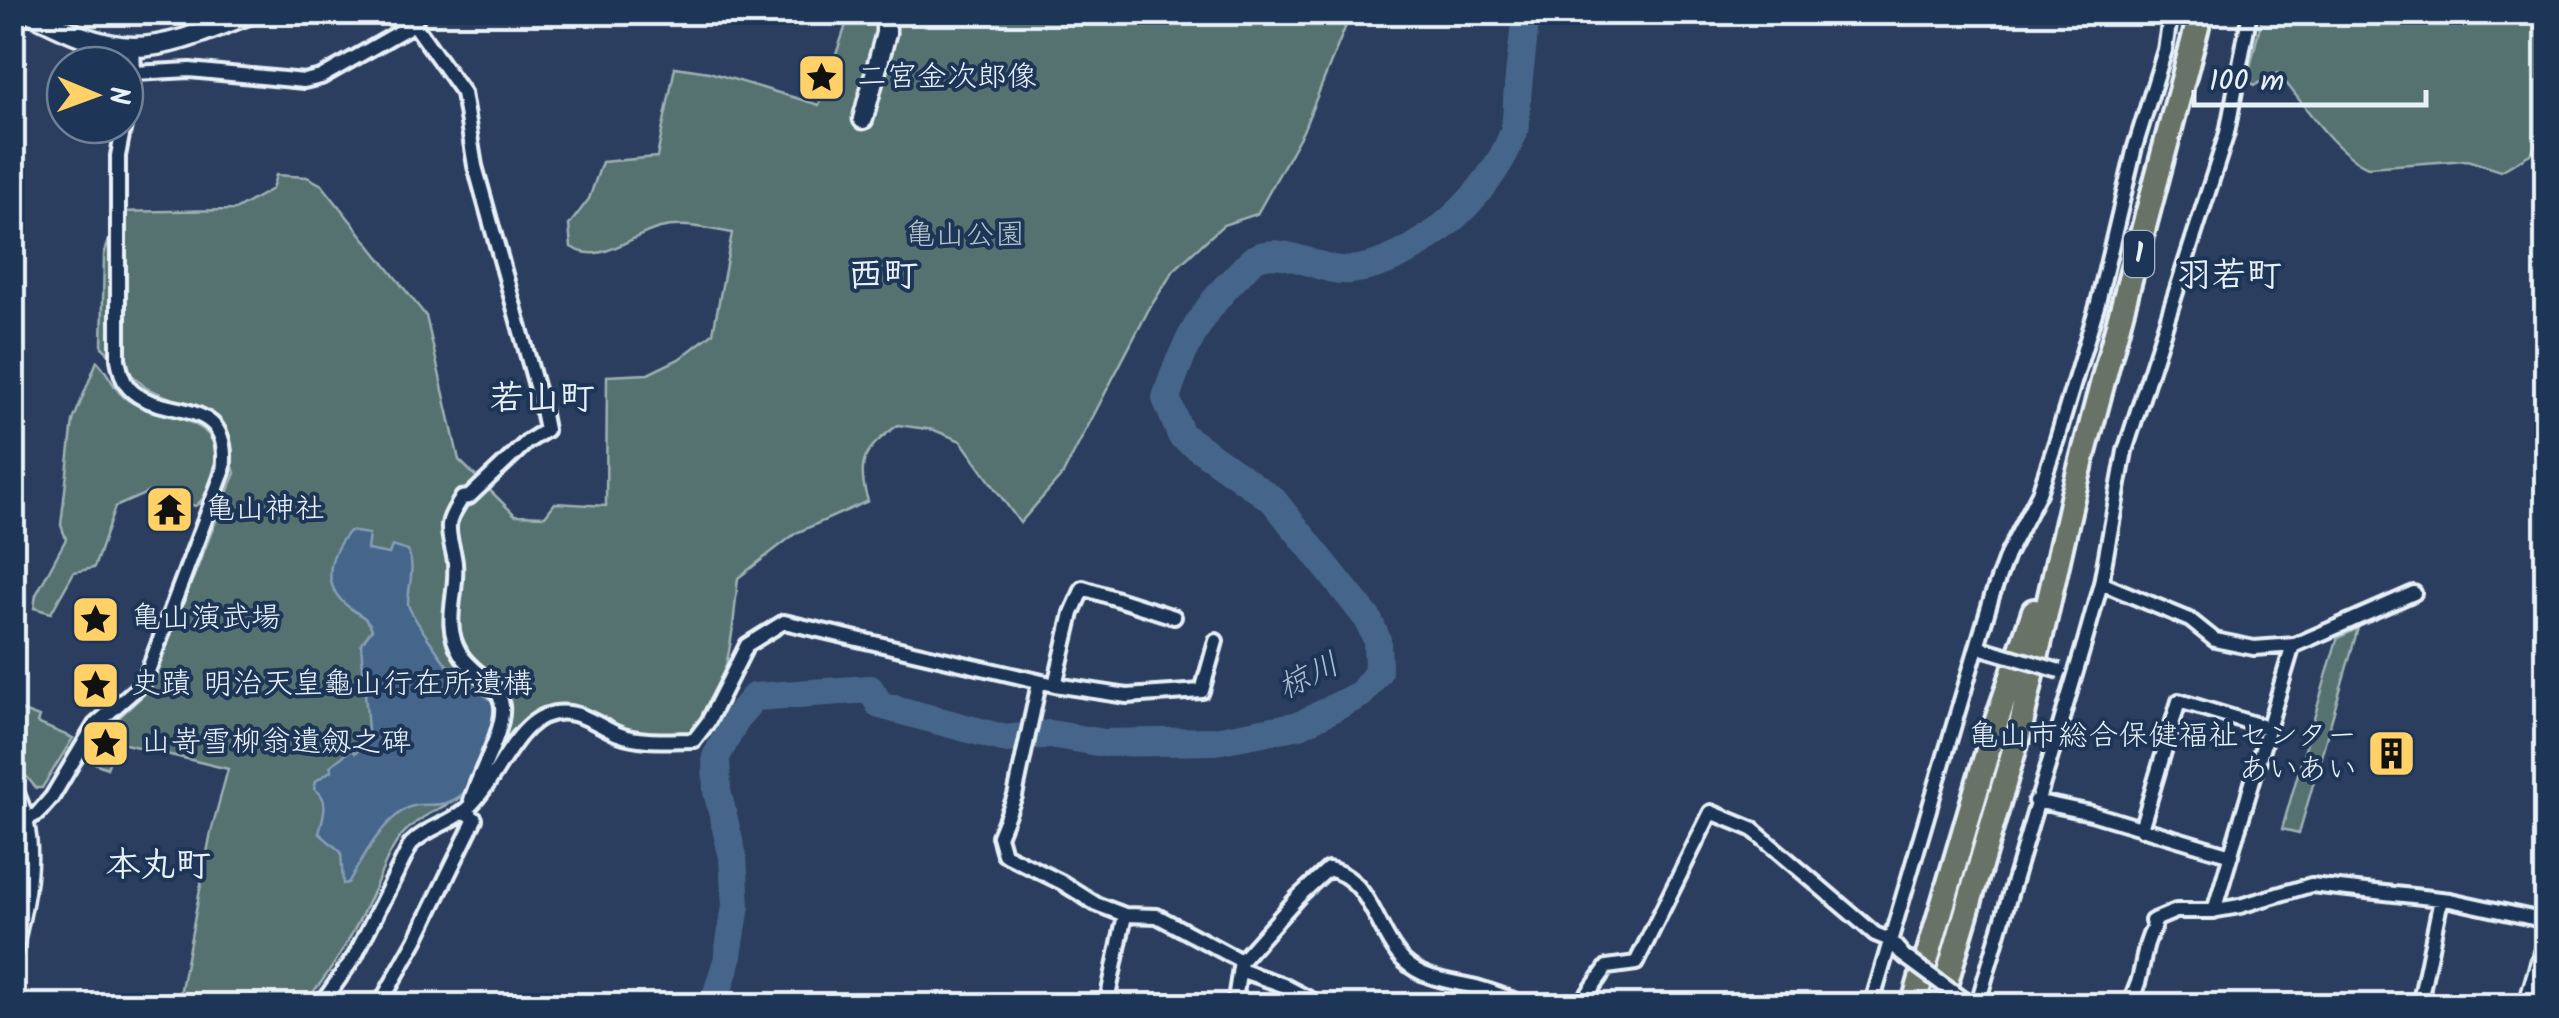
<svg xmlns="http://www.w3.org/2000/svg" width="2559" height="1018" font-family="Kalam,'Klee One',sans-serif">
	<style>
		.green { fill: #55716f; stroke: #9eb1b4; stroke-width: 2.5 }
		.water { fill: #45668a; stroke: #869eb6; stroke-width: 2.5 }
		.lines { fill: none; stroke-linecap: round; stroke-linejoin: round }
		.river { stroke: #45668a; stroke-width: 28 }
		.street-casing { stroke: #e8f1f8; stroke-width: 20 }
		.secondary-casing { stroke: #e8f1f8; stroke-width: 25 }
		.highway-casing { stroke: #e8f1f8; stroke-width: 30 }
		.street { stroke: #1d3557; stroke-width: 12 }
		.secondary { stroke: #1d3557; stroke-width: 18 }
		.highway { stroke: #687266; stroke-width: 22 }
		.street-bridge-casing { stroke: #e8f1f8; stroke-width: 20; stroke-linecap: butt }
		.street-bridge { stroke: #1d3557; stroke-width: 12 }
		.labels { text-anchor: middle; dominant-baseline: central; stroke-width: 8; stroke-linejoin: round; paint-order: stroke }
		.shield { fill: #1d3557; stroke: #abb9c8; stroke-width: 2.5 }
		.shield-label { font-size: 28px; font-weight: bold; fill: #e8f1f8 }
		.poi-label { font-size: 30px; fill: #e8f1f8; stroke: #1d3557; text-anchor: start }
		.park-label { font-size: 30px; fill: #b5c4c8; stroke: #1d3557 }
		.water-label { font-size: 32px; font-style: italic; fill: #afc0d2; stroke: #1d3557 }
		.quarter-label { font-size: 35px; font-weight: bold; fill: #e8f1f8; stroke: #1d3557 }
	</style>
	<rect width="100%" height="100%" fill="#2c3e5f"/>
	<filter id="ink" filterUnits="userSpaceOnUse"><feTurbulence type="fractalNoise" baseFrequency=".01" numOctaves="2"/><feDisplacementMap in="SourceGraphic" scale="20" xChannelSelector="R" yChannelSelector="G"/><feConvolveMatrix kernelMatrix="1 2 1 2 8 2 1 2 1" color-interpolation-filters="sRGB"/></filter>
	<g filter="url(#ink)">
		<path class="green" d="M850,13H1351L1303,131L1257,214L1223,225L1174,270L1149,309L1063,474L1020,523L961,441L934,430L898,425C865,449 855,461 868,501L796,533L738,578C732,633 731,693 688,734C665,734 643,734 620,728C595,722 576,702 548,708C517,714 511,749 495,770C470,802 428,806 402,835C388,852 380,877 371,896C353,934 331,976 301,1005H178L211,832L228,769L117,742L107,768L87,760L113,723L149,690L235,473L218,418L146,388L102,347L104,255L111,234L110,212L235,210L272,189L276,175L307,177L322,185L426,316L459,460L515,515L545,516L555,503L606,506L607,376L648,374L679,359L713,333L732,233C707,229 684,222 660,228C628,236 602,266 571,247L569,225L589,199L602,162L657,157L675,67L709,72L819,105Z
			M2263,13H2546V129L2530,154L2501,171L2467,160L2368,167C2334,153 2302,101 2278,73L2255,85L2247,80Z
			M97,361C110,373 113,392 131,402C162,420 230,414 213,473C209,486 206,499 195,506L149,492L115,507L94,568L74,572L51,613L34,608L36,595L66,539L61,525L73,421Z
			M2358,628L2299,833L2282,829L2337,639Z
			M12,707L39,717L37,723L73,738L42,788H36L13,760Z"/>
		<path class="water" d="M349,531L369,534L367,550L389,554L392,546L408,551C416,569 408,586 408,604C408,611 449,670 456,675C469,684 481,692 494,702C495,735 484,788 449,802C435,808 417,801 404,810C379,826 363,858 348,883L343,884L341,852L319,833C323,817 331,798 314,789L316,781L332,770L330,766L352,749L355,753L369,742L361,644L372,629C367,616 360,616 350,608C320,586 328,556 349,531Z"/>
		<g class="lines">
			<path class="river" d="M713,1006L727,961L736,906L733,857L717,791L716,757L738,716L754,697L870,689L880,705L1006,739L1050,734L1104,743L1215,741L1300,725L1361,694L1378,672L1377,640L1368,619L1273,500L1181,435L1166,398C1181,351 1201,310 1238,275C1243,270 1249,262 1254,259C1284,243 1319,273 1350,270C1415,265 1491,194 1513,134C1518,120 1516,103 1518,88C1520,63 1524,38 1526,12"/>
			<defs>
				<path id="street" d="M414,24L463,93L475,166L541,404L546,430L527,442L469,497L462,498C457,507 450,515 449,525C448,539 454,550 455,563C458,595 442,623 460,653C471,673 499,681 502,706C505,730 478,775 471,800
					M134,73L190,70L304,81L321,77L414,24L419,12
					M125,121L134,73L133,47
					M2101,583L2190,620L2215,640L2254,648L2295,645L2414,593
					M1039,683L1015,796L999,836L1004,854L1061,882L1096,904L1125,915L1157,916L1241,961
					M1055,685L1072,613L1083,588L1174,617
					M2035,801L2091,813L2231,855
					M25,820L37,814L52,797L95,725L144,682L223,472C234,391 159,422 129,388C122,380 120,369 118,359V156L124,125
					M2141,829L2179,701L2268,728
					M2214,911L2293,645
					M1240,970L1283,985L1323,1006
					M320,1006L355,956L411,844C427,828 446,825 463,812C501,783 515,706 569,713C586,715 602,727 618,734C641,743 670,740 694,740L708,722L747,645L784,622L1055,685L1127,696L1202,691L1216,641
					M379,1006L416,940L475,819L465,811
					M1106,1006L1125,915
					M1234,1006L1241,961L1298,897L1328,869C1372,878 1375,932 1404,961C1424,980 1451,981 1476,987C1494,992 1511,999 1528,1006
					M1579,1006L1607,967L1636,963L1711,812L1752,829L1875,934L1890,940L1904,956
					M1871,1006L1992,596L2007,555L2039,493L2057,439L2098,303L2135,147L2165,50L2171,12
					M1977,1006L2085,641L2101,583L2125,451L2227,133L2250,12
					M2127,1006C2147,975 2139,952 2154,927L2152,921L2176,911H2211L2240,906L2311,885L2450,900L2546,921
					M2419,1006L2441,899"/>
				<path id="secondary" d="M29,12C61,28 97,47 134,47C175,47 217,26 255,12
					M863,119L886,33V12
					M12,789C39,842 24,896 12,951
					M2528,1006L2546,944"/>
				<path id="highway" d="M1913,1006L1995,726L2034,611
					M1939,1006L2019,733L2073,494L2201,12"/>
			</defs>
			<use href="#street" class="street-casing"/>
			<use href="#secondary" class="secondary-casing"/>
			<use href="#highway" class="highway-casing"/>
			<use href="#street" class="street"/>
			<use href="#secondary" class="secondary"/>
			<use href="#highway" class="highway"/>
			<defs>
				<path id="street-bridge" d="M1985,649L2060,671
					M1904,956L1965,1001"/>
			</defs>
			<use href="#street-bridge" class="street-bridge-casing"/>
			<use href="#street-bridge" class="street-bridge"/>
		</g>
	</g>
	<defs>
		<symbol id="sight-square" viewBox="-11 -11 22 22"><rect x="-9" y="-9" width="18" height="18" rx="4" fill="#ffd166" stroke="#1d3557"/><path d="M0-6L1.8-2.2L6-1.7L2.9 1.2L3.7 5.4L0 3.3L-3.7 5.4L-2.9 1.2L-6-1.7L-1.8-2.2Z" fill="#111"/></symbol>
		<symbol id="temple-square" viewBox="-11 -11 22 22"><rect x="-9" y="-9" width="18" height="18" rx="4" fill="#ffd166" stroke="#1d3557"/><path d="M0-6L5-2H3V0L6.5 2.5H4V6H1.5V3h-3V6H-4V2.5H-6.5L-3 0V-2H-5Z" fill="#111"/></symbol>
		<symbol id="building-square" viewBox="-11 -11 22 22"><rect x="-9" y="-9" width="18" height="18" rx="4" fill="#ffd166" stroke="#1d3557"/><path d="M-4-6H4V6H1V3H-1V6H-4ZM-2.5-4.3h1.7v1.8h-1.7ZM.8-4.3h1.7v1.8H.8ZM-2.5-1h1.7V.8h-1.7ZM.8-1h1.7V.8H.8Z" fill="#111"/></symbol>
	</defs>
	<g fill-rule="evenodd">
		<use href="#sight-square" x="794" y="50" width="55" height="55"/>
		<use href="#temple-square" x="142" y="482" width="55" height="55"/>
		<use href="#sight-square" x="68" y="592" width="55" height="55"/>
		<use href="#sight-square" x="68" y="658" width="55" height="55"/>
		<use href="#sight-square" x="78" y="716" width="55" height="55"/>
		<use href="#building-square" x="2364" y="726" width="55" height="55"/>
	</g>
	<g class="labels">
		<rect class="shield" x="2124" y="231" width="30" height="46" rx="8"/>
		<g class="shield-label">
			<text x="2139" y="254">1</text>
		</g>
		<g class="poi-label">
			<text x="857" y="78">二宮金次郎像</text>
			<text x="205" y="510">亀山神社</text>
			<text x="131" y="619">亀山演武場</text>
			<text x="131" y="685">史蹟 明治天皇龜山行在所遺構</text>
			<text x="2357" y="737" text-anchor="end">亀山市総合保健福祉センター<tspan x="2357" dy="34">あいあい</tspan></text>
			<text x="141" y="743">山嵜雪柳翁遺劔之碑</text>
		</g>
		<g class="park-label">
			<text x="965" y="236">亀山公園</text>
		</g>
		<g class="water-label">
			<text transform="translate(1309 677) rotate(-26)">椋川</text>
		</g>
		<g class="quarter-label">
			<text x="883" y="277">西町</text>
			<text x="2229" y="277">羽若町</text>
			<text x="542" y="400">若山町</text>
			<text x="158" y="867">本丸町</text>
		</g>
	</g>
	<rect width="2559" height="1018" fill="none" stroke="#1d3557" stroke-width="50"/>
	<rect x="25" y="25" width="2509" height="968" fill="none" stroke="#e8f1f8" stroke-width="4" filter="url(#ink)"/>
	<g transform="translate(95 95) rotate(91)"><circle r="48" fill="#1d3557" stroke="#6e8097" stroke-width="2.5"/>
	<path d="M0-8L18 38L0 25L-18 38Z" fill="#ffd166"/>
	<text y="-15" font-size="28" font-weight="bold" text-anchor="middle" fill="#e8f1f8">N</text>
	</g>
	<path d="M2194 90v15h232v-15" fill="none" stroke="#e8f1f8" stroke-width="5"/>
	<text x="2209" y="90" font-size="30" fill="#e8f1f8" stroke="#1d3557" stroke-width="8" paint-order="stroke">100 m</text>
</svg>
